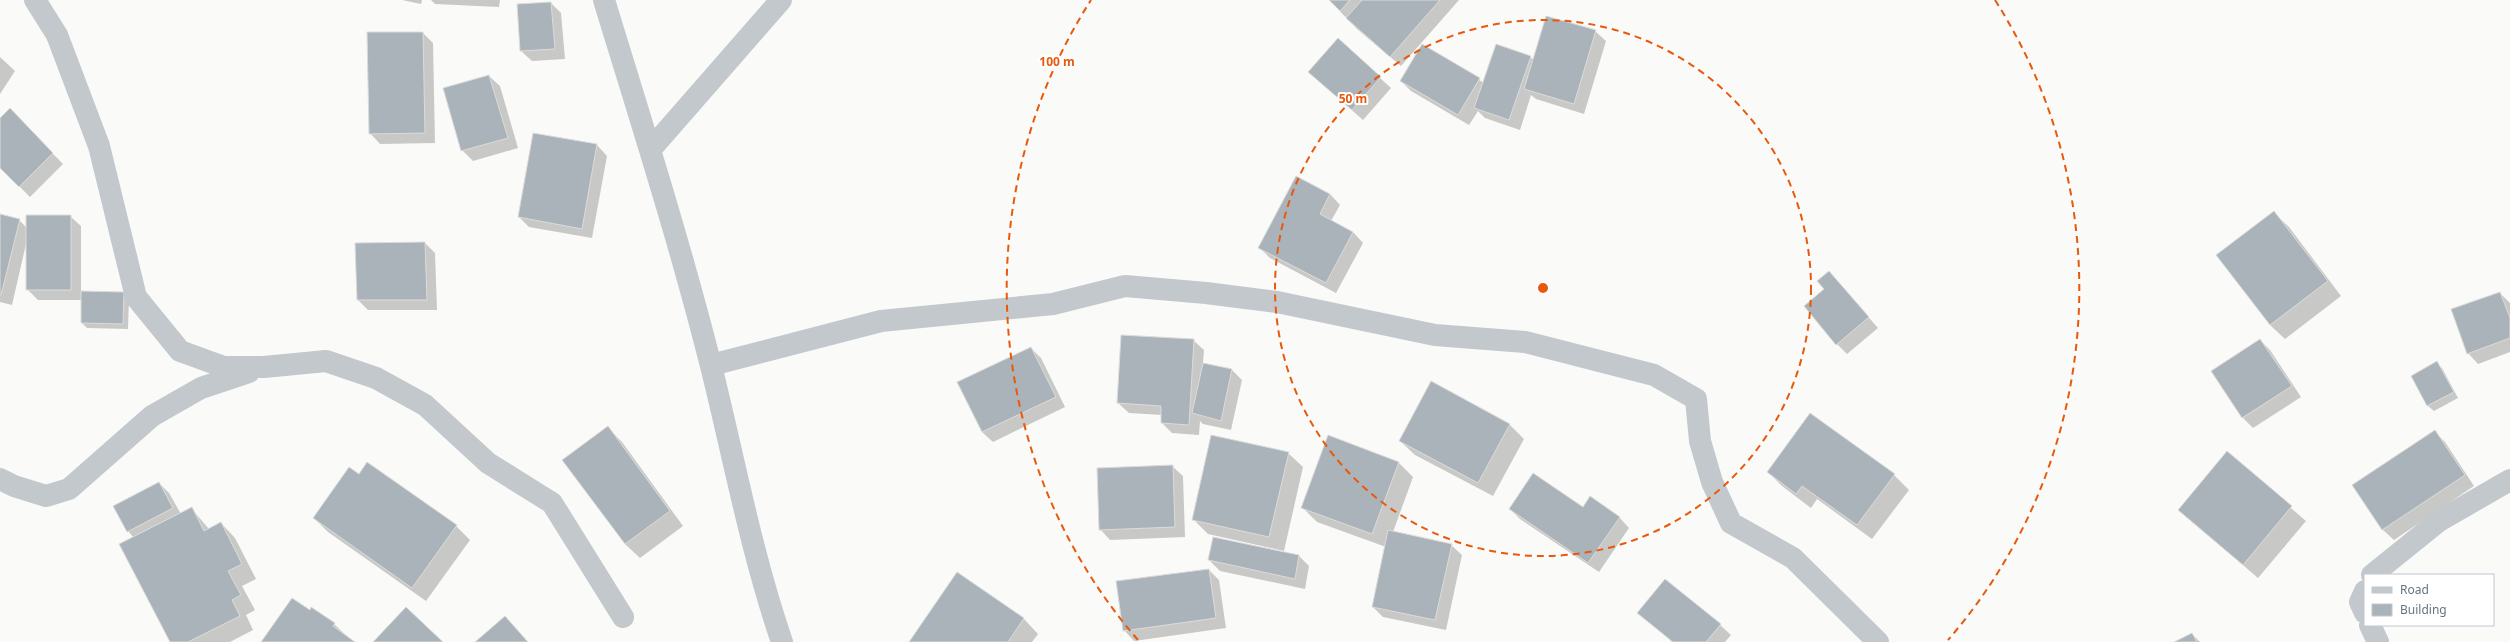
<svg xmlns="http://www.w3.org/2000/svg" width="2510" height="642" font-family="'Noto Sans',sans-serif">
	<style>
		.shadow { fill: #0003 }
		.building { fill: #aab3b9; stroke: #dcdcda }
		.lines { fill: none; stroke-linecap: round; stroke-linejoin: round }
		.street { stroke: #c3c8cc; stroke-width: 22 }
		.ring { fill: none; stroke: #e8590c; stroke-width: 2; stroke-dasharray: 7 5 }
		.centre { fill: #e8590c; stroke: #fff; stroke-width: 2 }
		.ring-label { font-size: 12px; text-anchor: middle; font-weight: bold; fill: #e8590c; stroke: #fff; stroke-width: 4; stroke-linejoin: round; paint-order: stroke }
	</style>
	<rect width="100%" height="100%" fill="#fafaf8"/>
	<path class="shadow" d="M402,0H422L421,4Z
		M431,0H500L499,7L435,4Z
		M1329,0H1459L1401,66L1357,29Z
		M551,3L561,13L565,59L532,61L521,51L518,5Z
		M1595,31L1606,41L1584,114L1536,99L1531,95L1520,130L1485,118L1478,111L1469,125L1411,91L1401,81L1422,45L1484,83L1530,57L1534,60Z
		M423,33L433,43L435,143L380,144L370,133Z
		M1338,40L1391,88L1363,120L1320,82Z
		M0,57L15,71L0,94Z
		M489,76L500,86L518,148L473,161L462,150Z
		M10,110L63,164L30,197L0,167V119Z
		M533,134L597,145L607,156L592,238L529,227L519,217Z
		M1330,194L1340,205L1331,221L1353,232L1363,243L1336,293L1270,258L1259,247Z
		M2274,213L2289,227L2341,296L2285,339L2270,325Z
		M0,215L19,220L27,228L70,216L81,226V292L124,293L129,298L128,329L87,328L82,323V300H38L27,289L26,244L12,305L0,302Z
		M425,243L435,253L437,310H368L358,300Z
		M1829,272L1878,328L1847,354L1837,344L1825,289Z
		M2500,293L2510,303V352L2478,364L2468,353Z
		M1193,340L1204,350L1203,363L1232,370L1242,380L1231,430L1203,424L1200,421L1199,435L1172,433L1162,423V415L1129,413L1118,403Z
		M2260,340L2270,350L2301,397L2253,428L2243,418Z
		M1031,348L1041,358L1065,407L993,442L982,432L958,383Z
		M2437,363L2442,368L2458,398L2434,411L2428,406L2412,376Z
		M1810,415L1894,475L1909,490L1872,539L1817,499L1811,508L1782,486L1768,472Z
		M1509,424L1524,439L1493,496L1415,455L1400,441Z
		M608,428L622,442L683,526L640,558L625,544L564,460Z
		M2434,431L2445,442L2474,486L2394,540L2383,530L2353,485Z
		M1288,453L1303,467L1284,551L1208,534L1193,519Z
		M2227,453L2306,521L2258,578L2179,510Z
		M1399,463L1413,477L1393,532L1451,545L1462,555L1446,630L1383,617L1373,607L1386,547L1317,522L1302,507Z
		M1172,466L1183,476L1185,537L1110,540L1100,529Z
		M359,475L456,526L470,540L426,601L328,532L314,518Z
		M159,483L169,493L181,514L191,508L209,529L221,523L235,538L256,579L242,586L255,610L246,615L253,630L230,642H171L134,538L128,531Z
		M1583,508L1619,517L1629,528L1599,572L1520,519L1510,509Z
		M1214,538L1299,556L1309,566L1305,589L1220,571L1209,560Z
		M1209,570L1219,580L1226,628L1134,641L1124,630Z
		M958,574L1024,619L1038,634L1032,642H911Z
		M1638,612L1720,625L1731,635L1725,642H1672Z
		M334,624L353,642H263Z
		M2192,634L2200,642H2176Z"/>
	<path class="building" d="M1329,0H1350L1340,11Z
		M1362,0H1440L1390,57L1346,18Z
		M551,2L555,49L520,51L517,4Z
		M1546,16L1596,30L1574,104L1524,89Z
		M367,32H423L425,133L369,134Z
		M1338,38L1381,77L1352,110L1308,72Z
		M1422,44L1480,78L1458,115L1400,81Z
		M1496,44L1531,56L1509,120L1474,108Z
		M489,75L508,138L461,151L443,88Z
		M10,108L53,153L19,187L0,168V118Z
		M533,133L597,144L582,229L518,217Z
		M1296,176L1330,194L1320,214L1353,232L1326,283L1258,248Z
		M2274,211L2328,281L2270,325L2216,255Z
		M0,214L20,219L1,295H0Z
		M26,215H71V290H26Z
		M425,242L427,300H357L355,243Z
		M1829,271L1869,317L1836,345L1804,306L1824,289L1817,281Z
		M81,291L124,292L123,324L81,323Z
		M2500,292L2510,318V338L2467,354L2451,309Z
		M1121,335L1194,339L1189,425L1161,423V406L1117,403Z
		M2260,339L2292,386L2242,418L2211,371Z
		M1031,347L1056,397L982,432L957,382Z
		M2437,361L2454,392L2427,406L2411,376Z
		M1203,363L1232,369L1221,421L1192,413Z
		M1431,381L1510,424L1478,483L1399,441Z
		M1810,413L1895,474L1857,525L1802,486L1796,494L1767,472Z
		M608,426L670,511L625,544L562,460Z
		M2435,430L2465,475L2382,530L2352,485Z
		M1211,435L1289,452L1269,537L1192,520Z
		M1328,435L1399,462L1372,534L1301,508Z
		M2227,451L2292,506L2243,565L2178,510Z
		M367,462L457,525L412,588L313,518L349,467L359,474Z
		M1173,465L1175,527L1099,530L1097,468Z
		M1533,473L1583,507L1590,496L1620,517L1588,563L1509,509Z
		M159,482L173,508L127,532L113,506Z
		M192,507L204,531L221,522L242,564L228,571L241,595L232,600L240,616L188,642H170L119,544Z
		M1388,530L1452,544L1435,620L1372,607Z
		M1213,537L1299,555L1295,579L1208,560Z
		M1209,569L1216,618L1123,631L1116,581Z
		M957,572L1024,618L1008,642H909Z
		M1665,579L1721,624L1706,642H1673L1637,613Z
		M292,598L310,610L311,607L335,623L333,626L355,642H261Z
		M406,607L443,642H373Z
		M505,616L528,642H475Z
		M2192,633L2197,642H2174Z"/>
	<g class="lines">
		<path class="street" d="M35,0L57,35L99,146L136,297L180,351L224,367H264L326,361L376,378L425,405L488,463L552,503L623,617
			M604,0C641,121 680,243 711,366C734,458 751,552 782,642
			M650,150L781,0
			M711,365L881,321L1053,304L1125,286L1206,293L1277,302L1435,335L1525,342L1654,375L1696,399L1700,441L1712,482L1731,523L1793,558L1878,642
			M0,479L14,486L46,496L69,489L152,416L201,388L249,372
			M2372,575L2439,521L2510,480
			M2365,591L2360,602L2365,613
			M2370,625L2378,642"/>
	</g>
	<g class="ring">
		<circle cx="1543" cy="288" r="268"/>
		<path d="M1138 640A536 536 0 0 1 1091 0M1995 0A536 536 0 0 1 1948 640"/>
	</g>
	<circle cx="1543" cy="288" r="6" class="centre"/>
	<g class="ring-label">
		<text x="1057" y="66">100 m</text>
		<text x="1353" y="103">50 m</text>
	</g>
	<rect x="2364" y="574" width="130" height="52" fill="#ffffff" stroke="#c1c8cd"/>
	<rect x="2372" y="587" width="20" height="6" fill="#c3c8cc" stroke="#c1c8cd"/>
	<text x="2400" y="594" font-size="12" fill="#657683">Road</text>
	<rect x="2372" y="604" width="20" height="12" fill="#aab3b9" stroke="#c1c8cd"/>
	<text x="2400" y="614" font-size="12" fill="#657683">Building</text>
</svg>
